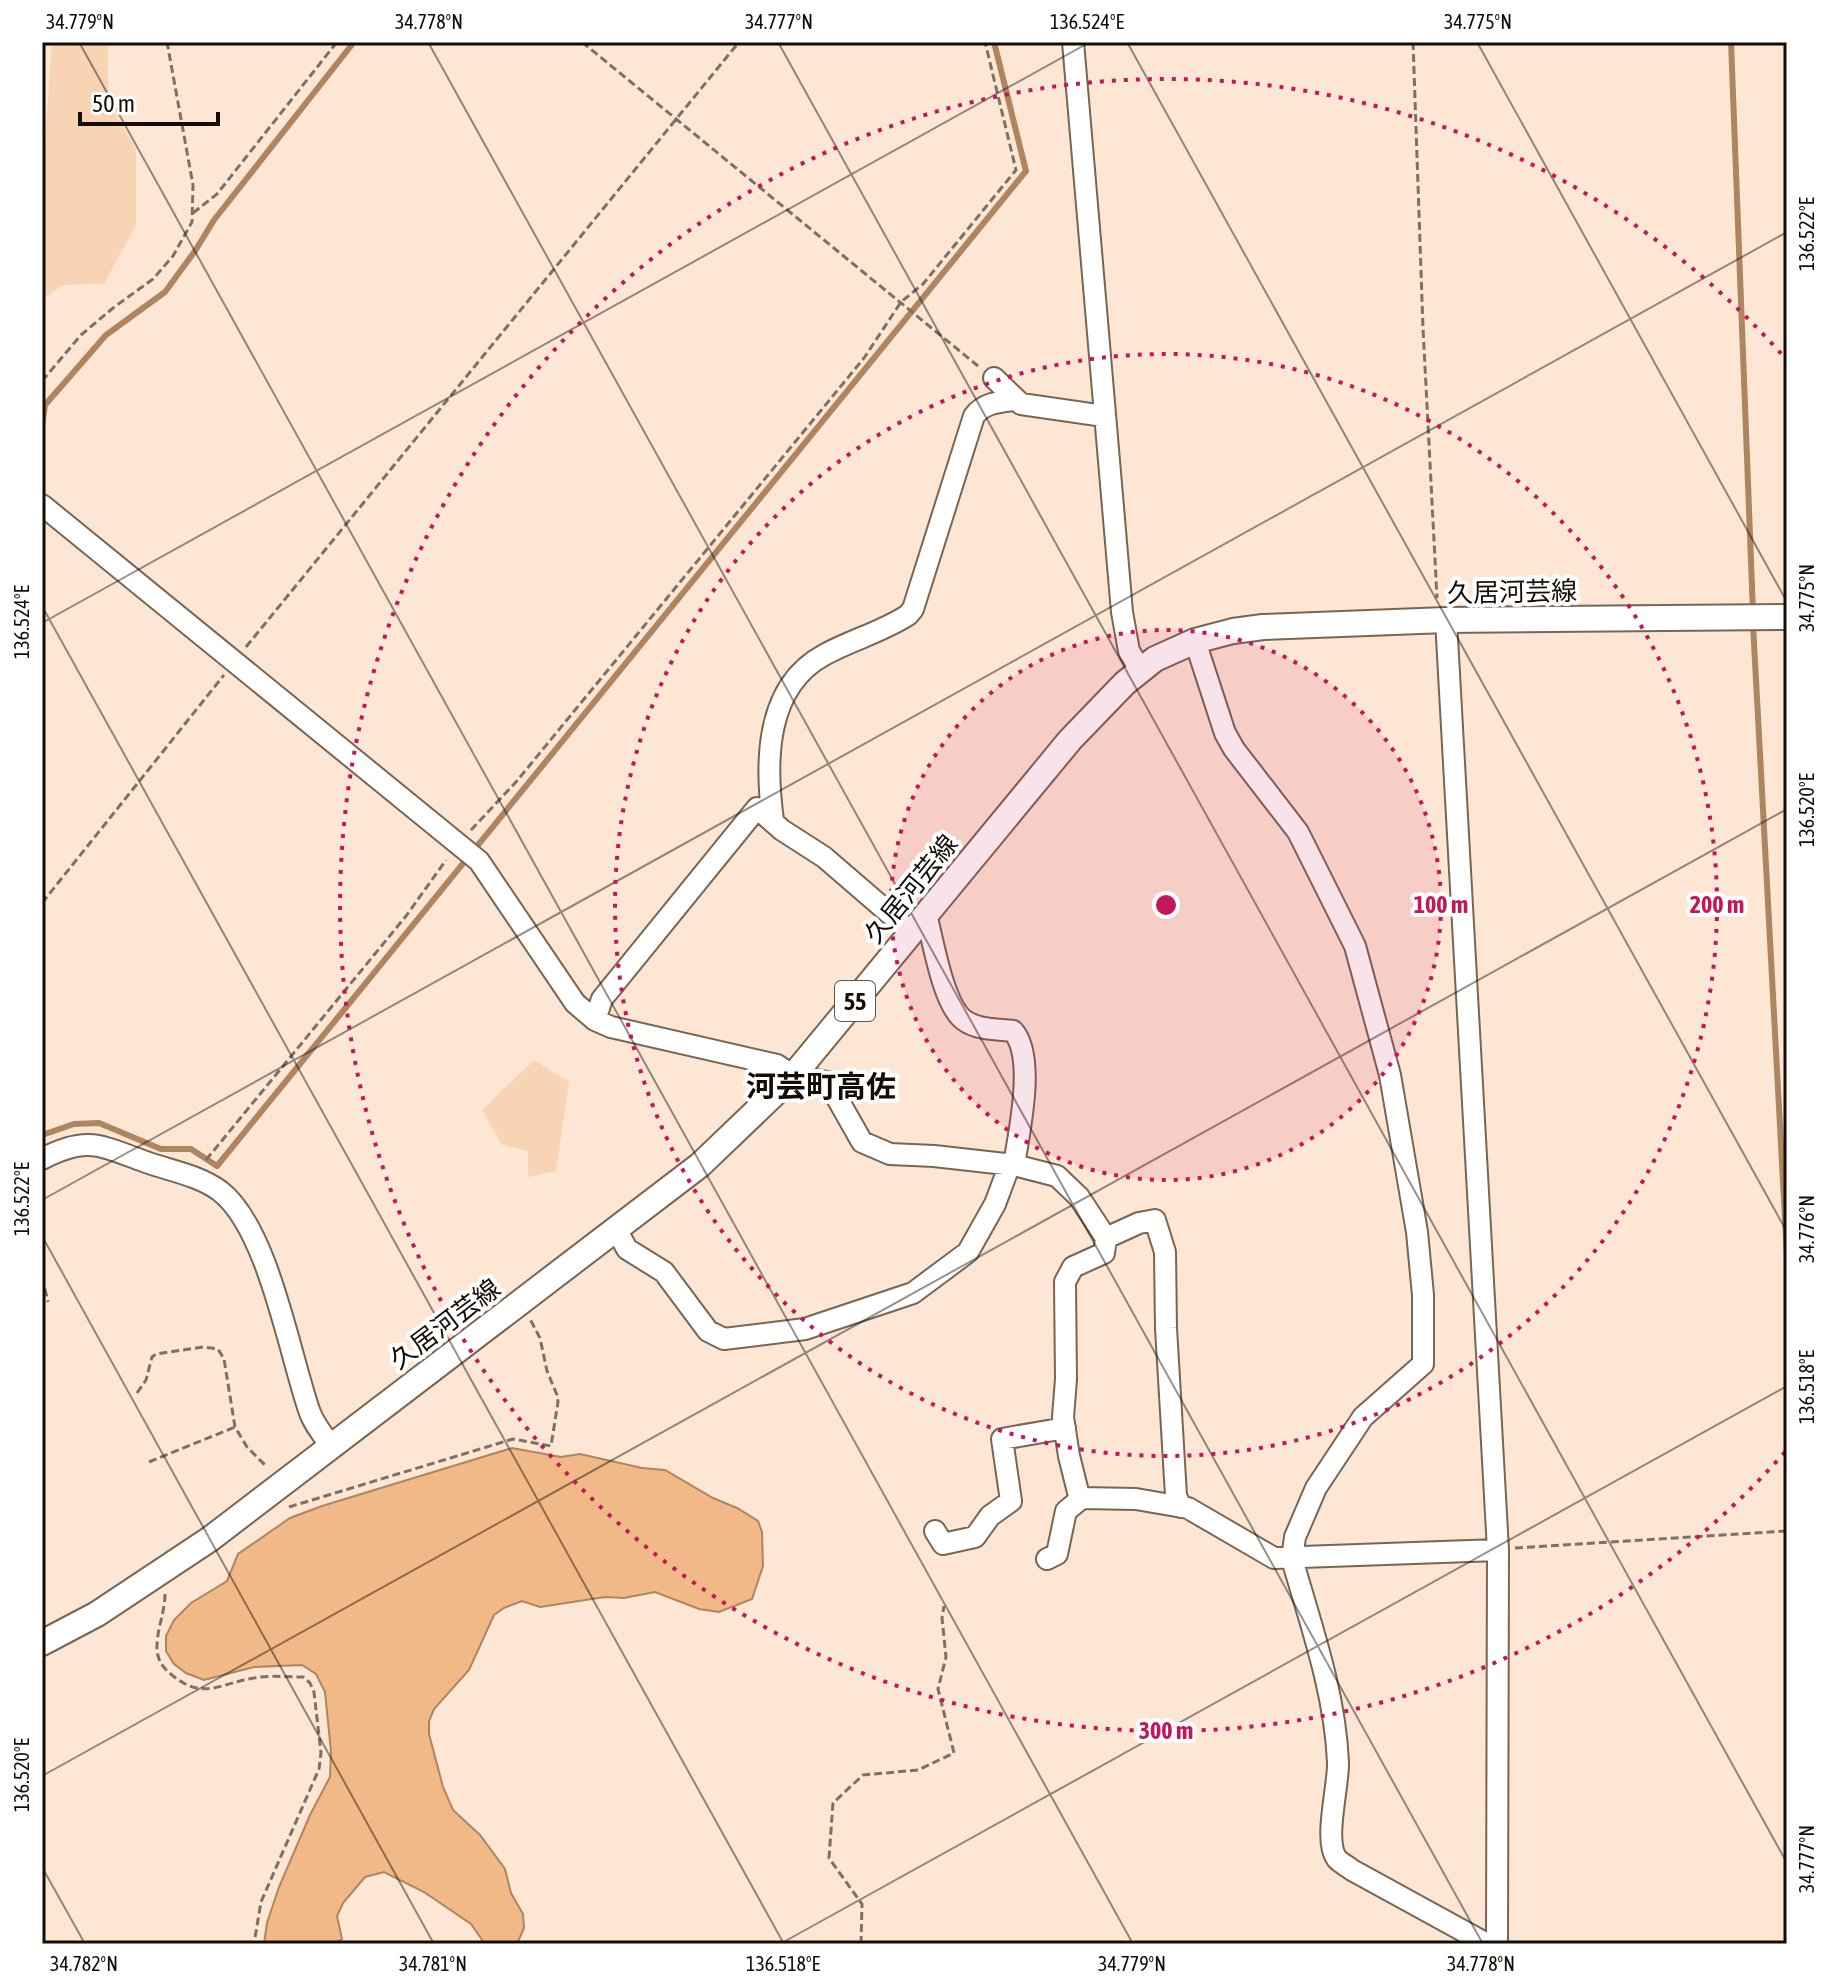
<svg xmlns="http://www.w3.org/2000/svg" width="1829" height="1986" font-family="'Asap Condensed','Noto Sans JP',sans-serif">
	<style>
		.green { fill: #f9d4b4 }
		.water { fill: #f1b988; stroke: #af8561; stroke-width: 2 }
		.lines { fill: none; stroke-linecap: round; stroke-linejoin: round }
		.stream { stroke: #af8561; stroke-width: 6 }
		.minor-casing { stroke: #786554; stroke-width: 24 }
		.major-casing { stroke: #786554; stroke-width: 28 }
		.path { stroke: #7e7064; stroke-width: 3; stroke-dasharray: 8 4; stroke-linecap: butt }
		.minor { stroke: #fff; stroke-width: 20 }
		.major { stroke: #fff; stroke-width: 24 }
		.ticks { fill: none; stroke: #140d07; stroke-width: 2; stroke-opacity: 0.45 }
		.ring { fill: none; stroke: #c2185b; stroke-width: 4; stroke-dasharray: 4 8 }
		.labels { text-anchor: middle; dominant-baseline: central; stroke-width: 8; stroke-linejoin: round; paint-order: stroke }
		.shield { fill: #fff; stroke: #5a5651; stroke-width: 2 }
		.shield-label { font-size: 24px; font-weight: bold; fill: #140d07 }
		.street-label { font-size: 26px; fill: #140d07; stroke: #fff }
		.quarter-label { font-size: 30px; font-weight: bold; fill: #140d07; stroke: #fff }
		.centre { fill: #c2185b; stroke: #fff; stroke-width: 4 }
		.ring-label { font-size: 24px; text-anchor: middle; font-weight: bold; fill: #c2185b; stroke: #fff; stroke-width: 8; stroke-linejoin: round; paint-order: stroke }
		.neatline { fill: none; stroke: #140d07; stroke-width: 3 }
		.ticks-label { font-size: 20px; text-anchor: middle; fill: #140d07 }
	</style>
	<rect width="100%" height="100%" fill="#fde7d4"/>
	<path class="green" d="M52,42H108V102L136,149V225L104,284L63,285L42,300V181Z
		M534,1060L569,1082L556,1171L528,1177V1151L502,1145L482,1110Z"/>
	<path class="water" d="M512,1448L561,1457L580,1454L642,1468L665,1470L713,1498L737,1508L758,1521L762,1532L763,1566L752,1599L719,1612L699,1609L655,1592L624,1598L605,1597L540,1607L522,1601L504,1608L494,1615L469,1670L434,1709L429,1721V1734L443,1787L453,1810L480,1835L505,1869L511,1893L523,1914L524,1928L517,1944H485L471,1924L424,1892L384,1872L365,1877L343,1903L337,1916L342,1939L334,1944H264L267,1923L279,1887L310,1815L330,1777L331,1752L325,1692L316,1674L302,1665L254,1667L204,1680L186,1673L174,1664L166,1651V1636L174,1620L191,1603L227,1581L238,1554L290,1518L322,1506Z"/>
	<g class="lines">
		<path class="stream" d="M1731,42L1753,613
			M42,425L45,405L106,335L165,292L195,251L214,220L354,42
			M1753,624L1787,1256
			M42,1135L74,1124L99,1123L161,1149H191L217,1166L1026,171L994,42"/>
		<defs>
			<path id="minor" d="M1073,42L1122,612L1129,651L1141,671
				M994,378L1021,404L1104,416
				M42,505L479,861L575,1003L595,1020L611,1027L777,1065L793,1076L828,1082L862,1142L890,1154L934,1156L1014,1165L1057,1176L1079,1197L1106,1238L1139,1223L1155,1220L1165,1252L1166,1328L1176,1496L1181,1507
				M1446,620L1498,1550L1497,1944
				M1195,641L1225,733L1234,749L1298,832L1355,946L1390,1075L1417,1232L1423,1295V1364L1363,1417L1316,1488L1295,1537L1292,1559C1311,1625 1335,1693 1338,1762C1339,1785 1323,1841 1337,1859C1341,1863 1347,1866 1352,1870L1487,1944
				M773,820C765,762 765,687 824,655C851,640 882,632 908,615L913,609L974,416C984,403 998,402 1014,400
				M926,914C933,940 943,1005 964,1020C977,1030 997,1029 1013,1031C1036,1057 1019,1132 1014,1165
				M595,1020L602,999L757,808L782,830L824,857L911,932
				M42,1159C88,1135 101,1146 146,1162C171,1171 198,1175 220,1191C268,1228 289,1352 309,1410C313,1423 323,1435 331,1446
				M616,1229L627,1249L664,1272L708,1331L724,1339L805,1329L913,1293L968,1252L995,1204L1010,1164
				M1082,1498L1078,1492L1069,1456L1063,1417L1066,1379L1065,1282L1073,1267L1104,1253L1106,1238
				M935,1531L943,1544L975,1537L990,1516L1011,1501L1002,1439L1065,1428
				M1047,1559L1057,1554L1066,1511L1082,1498L1136,1499L1188,1508L1274,1558L1498,1550"/>
			<path id="major" d="M42,1643L97,1614L210,1539L700,1165L793,1076L1070,740L1125,683L1155,659L1195,641L1233,631L1263,627L1446,620L1787,617"/>
		</defs>
		<use href="#minor" class="minor-casing"/>
		<use href="#major" class="major-casing"/>
		<path class="path" d="M582,42L978,366
			M1413,42L1423,328L1437,598
			M193,213L217,194L337,42
			M42,381L81,335L113,308L153,279L173,256L192,222L193,185L167,42
			M246,647L739,42
			M471,830L516,782L864,358L901,302L923,284L1016,170L985,42
			M42,903L224,675
			M206,1160L406,916L446,860
			M42,1277L48,1302
			M137,1393L146,1380L152,1357L156,1354L203,1347L218,1349L224,1359L235,1427L247,1447L267,1467
			M149,1462L235,1427
			M289,1507L513,1439L551,1446L558,1402L557,1395L547,1371L540,1338L530,1319
			M1515,1548L1787,1531
			M165,1594C165,1613 156,1631 157,1650C158,1661 163,1668 172,1675C203,1701 221,1683 254,1678C270,1675 287,1677 303,1677L310,1683L314,1692L321,1753L319,1769L261,1902L254,1944
			M861,1944L862,1904L829,1858L833,1803L863,1775L918,1770L954,1753L938,1689L946,1657L942,1618L944,1606"/>
		<use href="#minor" class="minor"/>
		<use href="#major" class="major"/>
	</g>
	<path class="ticks" d="M79,42L1133,1944M428,42L1483,1944M778,42L1787,1863M1127,42L1787,1232M1477,42L1787,602M42,46L50,42M42,606L784,1944M42,623L1090,42M42,1200L1787,232M42,1236L434,1944M42,1776L1787,809M42,1867L85,1944M780,1944L1787,1386"/>
	<circle cx="1166" cy="905" r="275" fill="#c2185b" fill-opacity=".12"/>
	<g class="ring">
		<circle cx="1166" cy="905" r="275"/>
		<circle cx="1166" cy="905" r="551"/>
		<path d="M1785 1452A826 826 0 1 1 1785 358"/>
	</g>
	<g class="labels">
		<rect class="shield" x="835" y="981" width="40" height="40" rx="6"/>
		<g class="shield-label">
			<text x="855" y="1001">55</text>
		</g>
		<g class="street-label">
			<text transform="translate(1512 592) rotate(-1)">久居河芸線</text>
			<text transform="translate(911 889) rotate(-51)">久居河芸線</text>
			<text transform="translate(445 1324) rotate(-37)">久居河芸線</text>
		</g>
		<g class="quarter-label">
			<text x="821" y="1086">河芸町高佐</text>
		</g>
	</g>
	<circle cx="1166" cy="905" r="12" class="centre"/>
	<g class="ring-label">
		<text x="1441" y="913">100 m</text>
		<text x="1717" y="913">200 m</text>
		<text x="1166" y="1739">300 m</text>
	</g>
	<rect width="1829" height="1986" fill="none" stroke="#ffffff" stroke-width="88"/>
	<path d="M80 112v12h138v-12" fill="none" stroke="#140d07" stroke-width="4"/>
	<text x="92" y="112" font-size="24" fill="#140d07" stroke="#ffffff" stroke-width="6" paint-order="stroke">50 m</text>
	<rect x="44" y="44" width="1741" height="1898" class="neatline"/>
	<g class="ticks-label">
		<text x="80" y="29">34.779°N</text>
		<text x="429" y="29">34.778°N</text>
		<text x="779" y="29">34.777°N</text>
		<text x="1087" y="29">136.524°E</text>
		<text x="1478" y="29">34.775°N</text>
		<text transform="translate(1807 234) rotate(-90)" y="7">136.522°E</text>
		<text transform="translate(1807 598) rotate(-90)" y="7">34.775°N</text>
		<text transform="translate(22 622) rotate(-90)" y="7">136.524°E</text>
		<text transform="translate(1807 810) rotate(-90)" y="7">136.520°E</text>
		<text transform="translate(22 1199) rotate(-90)" y="7">136.522°E</text>
		<text transform="translate(1807 1229) rotate(-90)" y="7">34.776°N</text>
		<text transform="translate(1807 1387) rotate(-90)" y="7">136.518°E</text>
		<text transform="translate(22 1775) rotate(-90)" y="7">136.520°E</text>
		<text transform="translate(1807 1859) rotate(-90)" y="7">34.777°N</text>
		<text x="84" y="1971">34.782°N</text>
		<text x="433" y="1971">34.781°N</text>
		<text x="783" y="1971">136.518°E</text>
		<text x="1132" y="1971">34.779°N</text>
		<text x="1481" y="1971">34.778°N</text>
	</g>
</svg>
